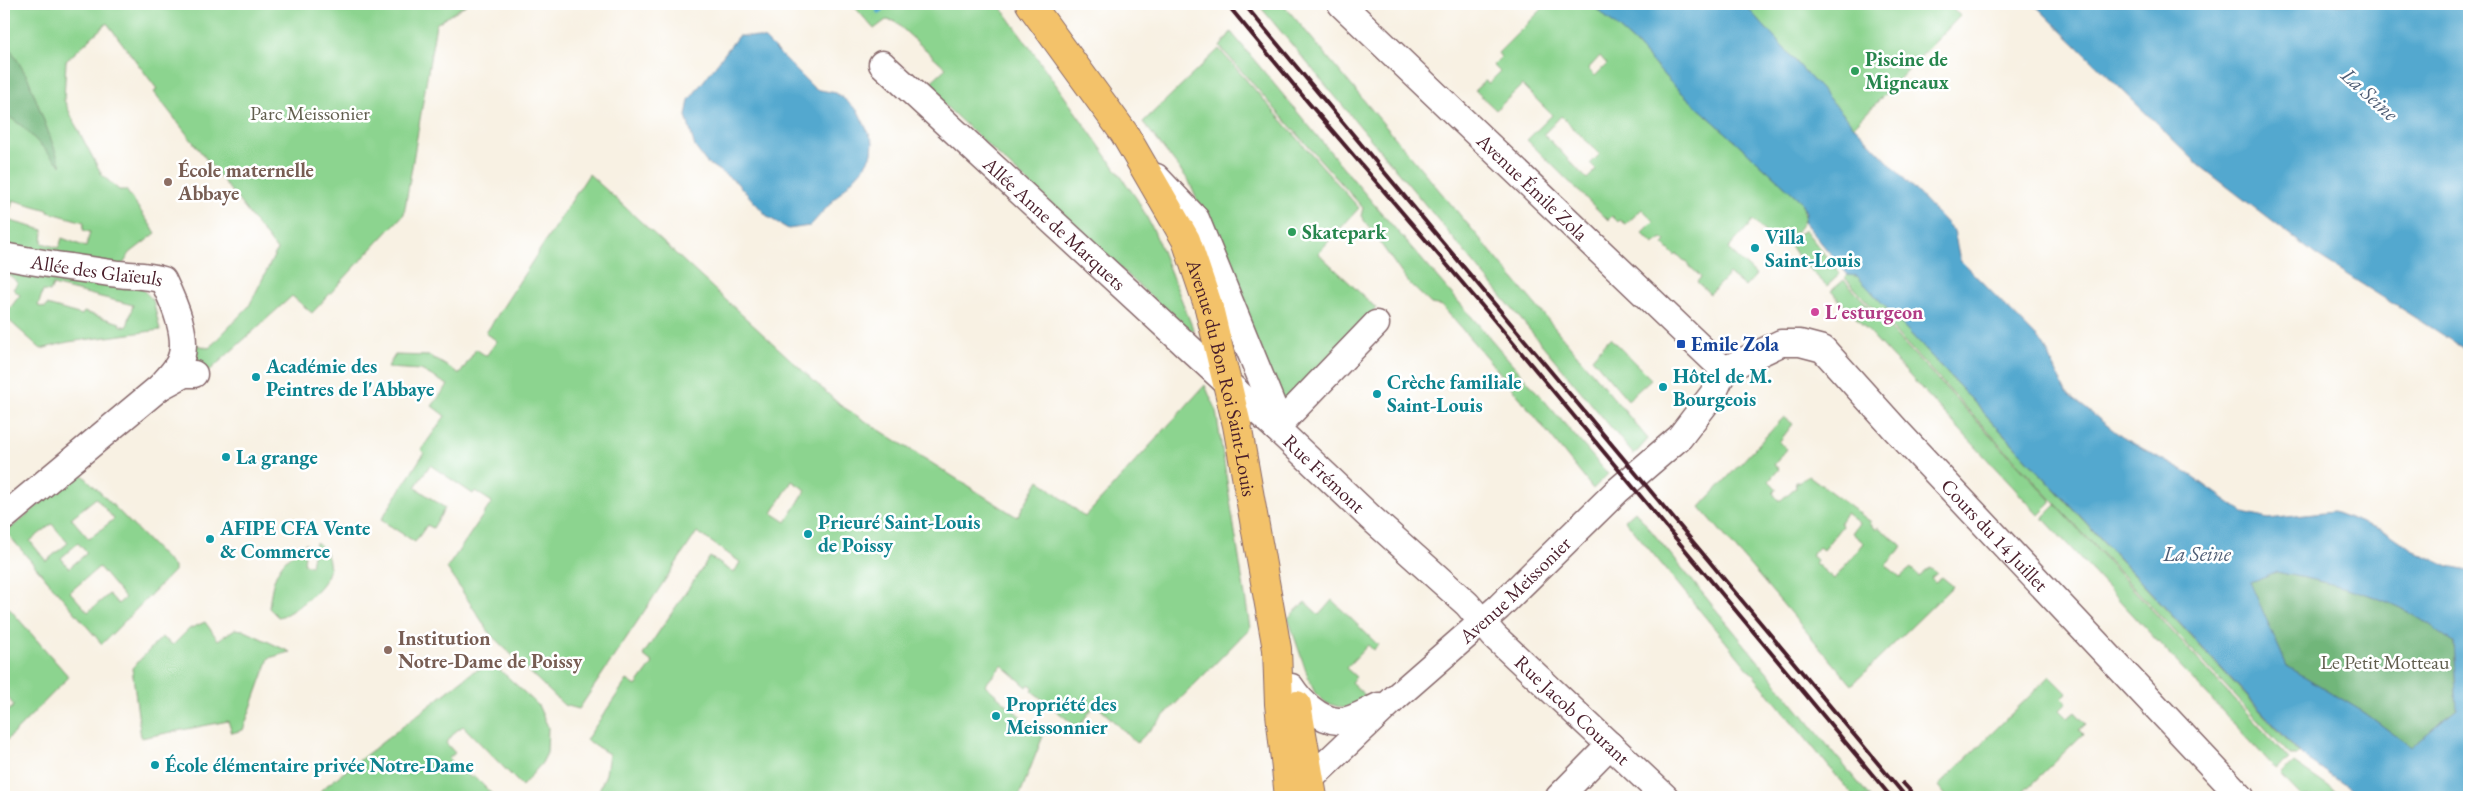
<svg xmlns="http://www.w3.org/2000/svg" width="2473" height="801" font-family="'EB Garamond',serif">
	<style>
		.green { fill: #8cd48f; stroke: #6b7a5d; fill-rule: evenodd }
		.forest { fill: #71b67a; stroke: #5e6a52 }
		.water { fill: #53a8cf; stroke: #4e647d; fill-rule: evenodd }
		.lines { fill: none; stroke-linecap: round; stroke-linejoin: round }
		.stream { stroke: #53a8cf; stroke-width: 6 }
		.minor-casing { stroke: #87686b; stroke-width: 29 }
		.major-casing { stroke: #87686b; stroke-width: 30 }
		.minor { stroke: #fff; stroke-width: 26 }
		.major { stroke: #f3c26a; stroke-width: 28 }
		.rail { stroke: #4a1f2b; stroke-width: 4 }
		.leisure-dot { fill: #2e9e5b; stroke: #fff; stroke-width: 2 }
		.education-dot { fill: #8d6e63; stroke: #fff; stroke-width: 2 }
		.culture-dot { fill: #0f9aa8; stroke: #fff; stroke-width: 2 }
		.hotel-dot { fill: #d1479c; stroke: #fff; stroke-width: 2 }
		.transit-dot { fill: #1a4fb4; stroke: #fff; stroke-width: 2 }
		.labels { text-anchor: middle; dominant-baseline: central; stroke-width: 5; stroke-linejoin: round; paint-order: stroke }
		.leisure-label { font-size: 20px; font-weight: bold; fill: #27864d; stroke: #fff; text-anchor: start }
		.park-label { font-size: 20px; fill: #615e4e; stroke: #fff }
		.education-label { font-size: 20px; font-weight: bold; fill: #785e54; stroke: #fff; text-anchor: start }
		.street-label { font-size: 20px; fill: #4a1f2b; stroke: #fff }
		.culture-label { font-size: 20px; font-weight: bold; fill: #0d838f; stroke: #fff; text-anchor: start }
		.hotel-label { font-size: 20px; font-weight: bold; fill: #b23c85; stroke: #fff; text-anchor: start }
		.transit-label { font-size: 20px; font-weight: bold; fill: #164399; stroke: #fff; text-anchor: start }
		.water-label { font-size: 21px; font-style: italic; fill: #4e5d75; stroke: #fff }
	</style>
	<rect width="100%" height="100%" fill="#fff"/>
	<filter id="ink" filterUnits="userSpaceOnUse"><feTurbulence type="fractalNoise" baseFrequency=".02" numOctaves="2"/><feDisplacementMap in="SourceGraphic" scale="10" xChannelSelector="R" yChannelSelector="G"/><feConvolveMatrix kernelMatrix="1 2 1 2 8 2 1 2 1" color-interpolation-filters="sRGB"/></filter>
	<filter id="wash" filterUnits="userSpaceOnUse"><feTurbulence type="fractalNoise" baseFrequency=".0096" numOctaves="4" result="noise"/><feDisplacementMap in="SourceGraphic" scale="20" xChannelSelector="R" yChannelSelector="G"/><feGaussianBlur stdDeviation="1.12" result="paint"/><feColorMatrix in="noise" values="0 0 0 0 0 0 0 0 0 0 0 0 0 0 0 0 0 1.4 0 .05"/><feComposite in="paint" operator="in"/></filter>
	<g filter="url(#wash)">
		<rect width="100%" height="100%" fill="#f8f1e3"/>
		<path class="green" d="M4,4H467L436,24L404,214L312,313L292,296L208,372L196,359L194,344L209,348L249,306L277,250L154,92L157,89L107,23L66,61L64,100L75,124L102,175L119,190H126L156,233L130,253L122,266L12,246L4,241V223H6L7,220L43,230L42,243L59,248L62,238L86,247L90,232L83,230L84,222L48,212V210L13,200L11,208L4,206Z
			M852,4H999L1137,199L1154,231L1194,331L1187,330L925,87L946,68L894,21L886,20L874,29Z
			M1258,4H1283L1648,439L1634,455Z
			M1547,4H1591L1634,42L1671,83L1800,200C1810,222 1802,225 1787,241L1805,230L1840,274L1827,286L1799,259L1787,241L1781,247L1753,221L1728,249L1756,275L1745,287L1729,274L1710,294L1697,282L1701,277L1677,254L1675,256L1663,244L1666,241L1662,238L1653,244L1642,233L1654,221L1642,209L1626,224L1620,220L1618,222L1612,216L1608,220L1527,140L1552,115L1522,85L1496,110L1475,90L1485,81L1489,83L1500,72L1493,65L1501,57L1498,53ZM1600,56L1607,64L1595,76L1588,69ZM1561,116L1600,154L1590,164L1596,170L1587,179L1544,134Z
			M1744,4H1949L1960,16L1854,126Z
			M1231,32L1372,202L1608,474L1593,489L1500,373L1442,306L1431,304L1407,281L1361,216L1363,208L1220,47Z
			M1219,49L1359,208L1318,253L1376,308L1282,404L1189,181L1143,122Z
			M589,174L840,405L1017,517L1039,480L1085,517L1205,385L1216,411L1250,628L1137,743L1095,704L1078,728L1032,691L1034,688L1029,684L1027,687L1002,665L985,685L1043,736L1019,797H596L606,774L609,754L586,740L627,680L636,686L653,663L643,655L710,557L734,573L740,562L697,532L579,709L564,705L491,635L447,568L492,502L475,491L473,494L430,465L415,487L445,508L433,528L427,525L415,542L381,520L424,453L421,450L445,416L432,406L448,385L421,370L387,368L395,355L430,356L460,374L476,349L486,356L497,341L486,333ZM792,481L806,490L786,522L772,513Z
			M4,262L140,287L153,300L160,330L68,342L41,349L4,316L20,295L13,289L18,283L4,270ZM53,285L133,305L127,327L119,325L120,323L84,312L82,315L47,305L45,308L38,306L43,291L50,292Z
			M1848,275L1857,276L2299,753L2297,755H2290L1845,278Z
			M1844,280L2051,500V503L2039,515L1831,291Z
			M1610,338L1651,379L1628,400L1592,358Z
			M1784,417L1793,424L1779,442L1787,449L1774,465L1779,469L1769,481L1777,489L1773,493L1778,500H1781L1796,487L1795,481L1799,483L1808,475L1871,522L1870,524L1876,529L1878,527L1903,546L1886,565L1900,577L1911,568L1919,577L1930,568L1937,573L1931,578L1935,582L1942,577L1953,586L1852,685L1700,507ZM1846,513L1859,523L1852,533L1864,543L1834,579L1815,563L1817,560L1811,556L1819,547L1823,550L1842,526L1840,522Z
			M79,471L174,567V571L102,644L6,532ZM96,498L114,519L89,539L71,518ZM52,524L68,543L46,561L30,541ZM78,543L87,553L69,568L61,558ZM99,567L125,598L118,604L109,594L88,612L70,592Z
			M2056,505L2289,759L2276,769L2043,518Z
			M1635,511L1870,797H1854L1625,520Z
			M306,543L304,564L311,566L315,543H318C326,550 331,561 329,571C327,585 291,616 278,617L269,608C273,574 277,564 306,543Z
			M1332,600L1378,645L1373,650L1368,645L1346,668L1356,677L1351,682L1368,698L1362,702L1343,708L1326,703L1315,693L1309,680L1288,618L1305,602L1319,615Z
			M8,607L69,677L4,743V708L7,712L14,706L4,691V610Z
			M205,622L218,640L235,629L243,630L290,652L269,658L243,730L232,733L228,721L141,738L132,668L162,637L173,645L189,629Z
			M486,667L499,669L538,705L548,727L547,753L542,763L522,786L463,726L456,731L446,743L455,753L449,758L454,767L460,766L471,778L474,776L495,797H320L321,790L474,671Z
			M2050,676L2067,693L2062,697L2067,703L2060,710L2068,718L2075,712L2086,724L2079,730L2083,734L2018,797H1947L1938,786Z
			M2294,763L2343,797H2302L2281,775Z"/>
		<path class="forest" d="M4,38L28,78L61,166L22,126L4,113Z
			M2276,572C2321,581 2367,590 2408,612C2424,620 2438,632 2453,642L2457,709L2411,747L2365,713L2287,666L2249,582Z"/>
		<path class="water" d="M1591,4H1744L1854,126L1954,231L1960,260L2044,345L2066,393L2122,437L2192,476L2244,513L2268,519L2333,512L2387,532L2413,550L2449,567L2469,571V797H2362L2302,755L1857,276L1848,275L1804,222L1806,213L1800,200L1671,83L1634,42ZM2276,572C2321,581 2367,590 2408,612C2424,620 2438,632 2453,642L2457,709L2411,747L2365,713L2287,666L2250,582Z
			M2034,4H2469V352L2316,255L2199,165Z
			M738,36H751L765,39L815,89L836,93L843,98L858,111L873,142L872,153L864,167L810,226L788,229L768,217L736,182L706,162L695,147L686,116L689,100Z"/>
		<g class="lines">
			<path class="stream" d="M879,11L886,4"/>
		</g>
	</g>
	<g filter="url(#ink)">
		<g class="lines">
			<defs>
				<g id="minor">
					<path id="s1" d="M1341,4L1724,370"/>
					<path id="s2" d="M882,64L1276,428L1376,324"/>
					<path id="s3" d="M1156,177L1196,219L1275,412L1276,428L1371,518L1467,604L1494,636L1665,797"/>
					<path id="s4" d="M4,256C41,264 79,268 118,274C134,276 147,275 163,280C173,301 191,339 179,363C175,371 166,380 160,387"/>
					<path id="s5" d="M1724,370L1781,343H1800L1823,349L1896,430L2241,797"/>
					<path d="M4,517L160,387L184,374H194"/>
					<path d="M1291,687C1300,701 1319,720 1338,721C1351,722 1367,711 1379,706"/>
					<path id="s6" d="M1310,779L1395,698L1499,607L1617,491L1680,437L1713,394L1724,370"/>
					<path d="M1559,797L1610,745"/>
				</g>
				<g id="major">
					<path id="s7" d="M1030,4L1124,133L1142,164L1186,240L1209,308L1237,425L1277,649L1279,704L1289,797"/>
					<path d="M1297,705L1313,797"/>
				</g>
			</defs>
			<use href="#minor" class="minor-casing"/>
			<use href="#major" class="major-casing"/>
			<use href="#minor" class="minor"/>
			<use href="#major" class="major"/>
			<path class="rail" d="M1227,4L1307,101L1489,314L1891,797
				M1244,4L1906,797
				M1903,783L1916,797"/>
		</g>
	</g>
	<g class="leisure-dot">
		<circle cx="1855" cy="71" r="5"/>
		<circle cx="1292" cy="232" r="5"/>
	</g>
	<g class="education-dot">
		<circle cx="168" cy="182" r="5"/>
		<circle cx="388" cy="650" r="5"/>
	</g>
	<g class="culture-dot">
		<circle cx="1755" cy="248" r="5"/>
		<circle cx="256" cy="377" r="5"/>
		<circle cx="1663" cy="387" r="5"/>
		<circle cx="1377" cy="394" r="5"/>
		<circle cx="226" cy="457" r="5"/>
		<circle cx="808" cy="534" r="5"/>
		<circle cx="210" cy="539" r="5"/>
		<circle cx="996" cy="716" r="5"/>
		<circle cx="155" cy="765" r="5"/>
	</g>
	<circle class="hotel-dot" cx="1815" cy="312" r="5"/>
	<rect class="transit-dot" x="1676" y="339" width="10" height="10" rx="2.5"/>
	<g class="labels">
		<g class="leisure-label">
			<text x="1865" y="59">Piscine de<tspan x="1865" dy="23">Migneaux</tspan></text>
			<text x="1302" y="232">Skatepark</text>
		</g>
		<g class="park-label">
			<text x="310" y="113">Parc Meissonier</text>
			<text x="2385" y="662">Le Petit Motteau</text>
		</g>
		<g class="education-label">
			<text x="178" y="170">École maternelle<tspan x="178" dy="23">Abbaye</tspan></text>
			<text x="398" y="638">Institution<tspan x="398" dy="23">Notre-Dame de Poissy</tspan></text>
		</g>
		<g class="street-label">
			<text stroke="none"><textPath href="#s1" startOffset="265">Avenue Émile Zola</textPath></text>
			<text stroke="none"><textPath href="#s2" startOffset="235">Allée Anne de Marquets</textPath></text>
			<text stroke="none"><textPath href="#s4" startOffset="94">Allée des Glaïeuls</textPath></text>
			<text stroke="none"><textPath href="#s7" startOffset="426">Avenue du Bon Roi Saint-Louis</textPath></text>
			<text stroke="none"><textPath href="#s3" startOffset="349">Rue Frémont</textPath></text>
			<text stroke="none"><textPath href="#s5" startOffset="359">Cours du 14 Juillet</textPath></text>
			<text stroke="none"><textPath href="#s6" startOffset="279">Avenue Meissonier</textPath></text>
			<text stroke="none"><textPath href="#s3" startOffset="692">Rue Jacob Courant</textPath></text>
		</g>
		<g class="culture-label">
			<text x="1765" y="237">Villa<tspan x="1765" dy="23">Saint-Louis</tspan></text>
			<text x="266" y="366">Académie des<tspan x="266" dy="23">Peintres de l'Abbaye</tspan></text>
			<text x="1673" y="376">Hôtel de M.<tspan x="1673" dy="23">Bourgeois</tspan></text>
			<text x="1387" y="382">Crèche familiale<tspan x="1387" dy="23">Saint-Louis</tspan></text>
			<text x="236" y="457">La grange</text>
			<text x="818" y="522">Prieuré Saint-Louis<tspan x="818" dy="23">de Poissy</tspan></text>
			<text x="220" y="528">AFIPE CFA Vente<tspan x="220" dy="23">&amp; Commerce</tspan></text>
			<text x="1006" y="704">Propriété des<tspan x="1006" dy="23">Meissonnier</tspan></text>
			<text x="165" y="765">École élémentaire privée Notre-Dame</text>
		</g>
		<g class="hotel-label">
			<text x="1825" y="312">L'esturgeon</text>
		</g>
		<g class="transit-label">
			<text x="1691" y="344">Emile Zola</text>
		</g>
		<g class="water-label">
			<text transform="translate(2370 94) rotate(42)">La Seine</text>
			<text x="2197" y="553">La Seine</text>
		</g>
	</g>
	<rect width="2473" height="801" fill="none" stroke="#fff" stroke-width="20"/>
</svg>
